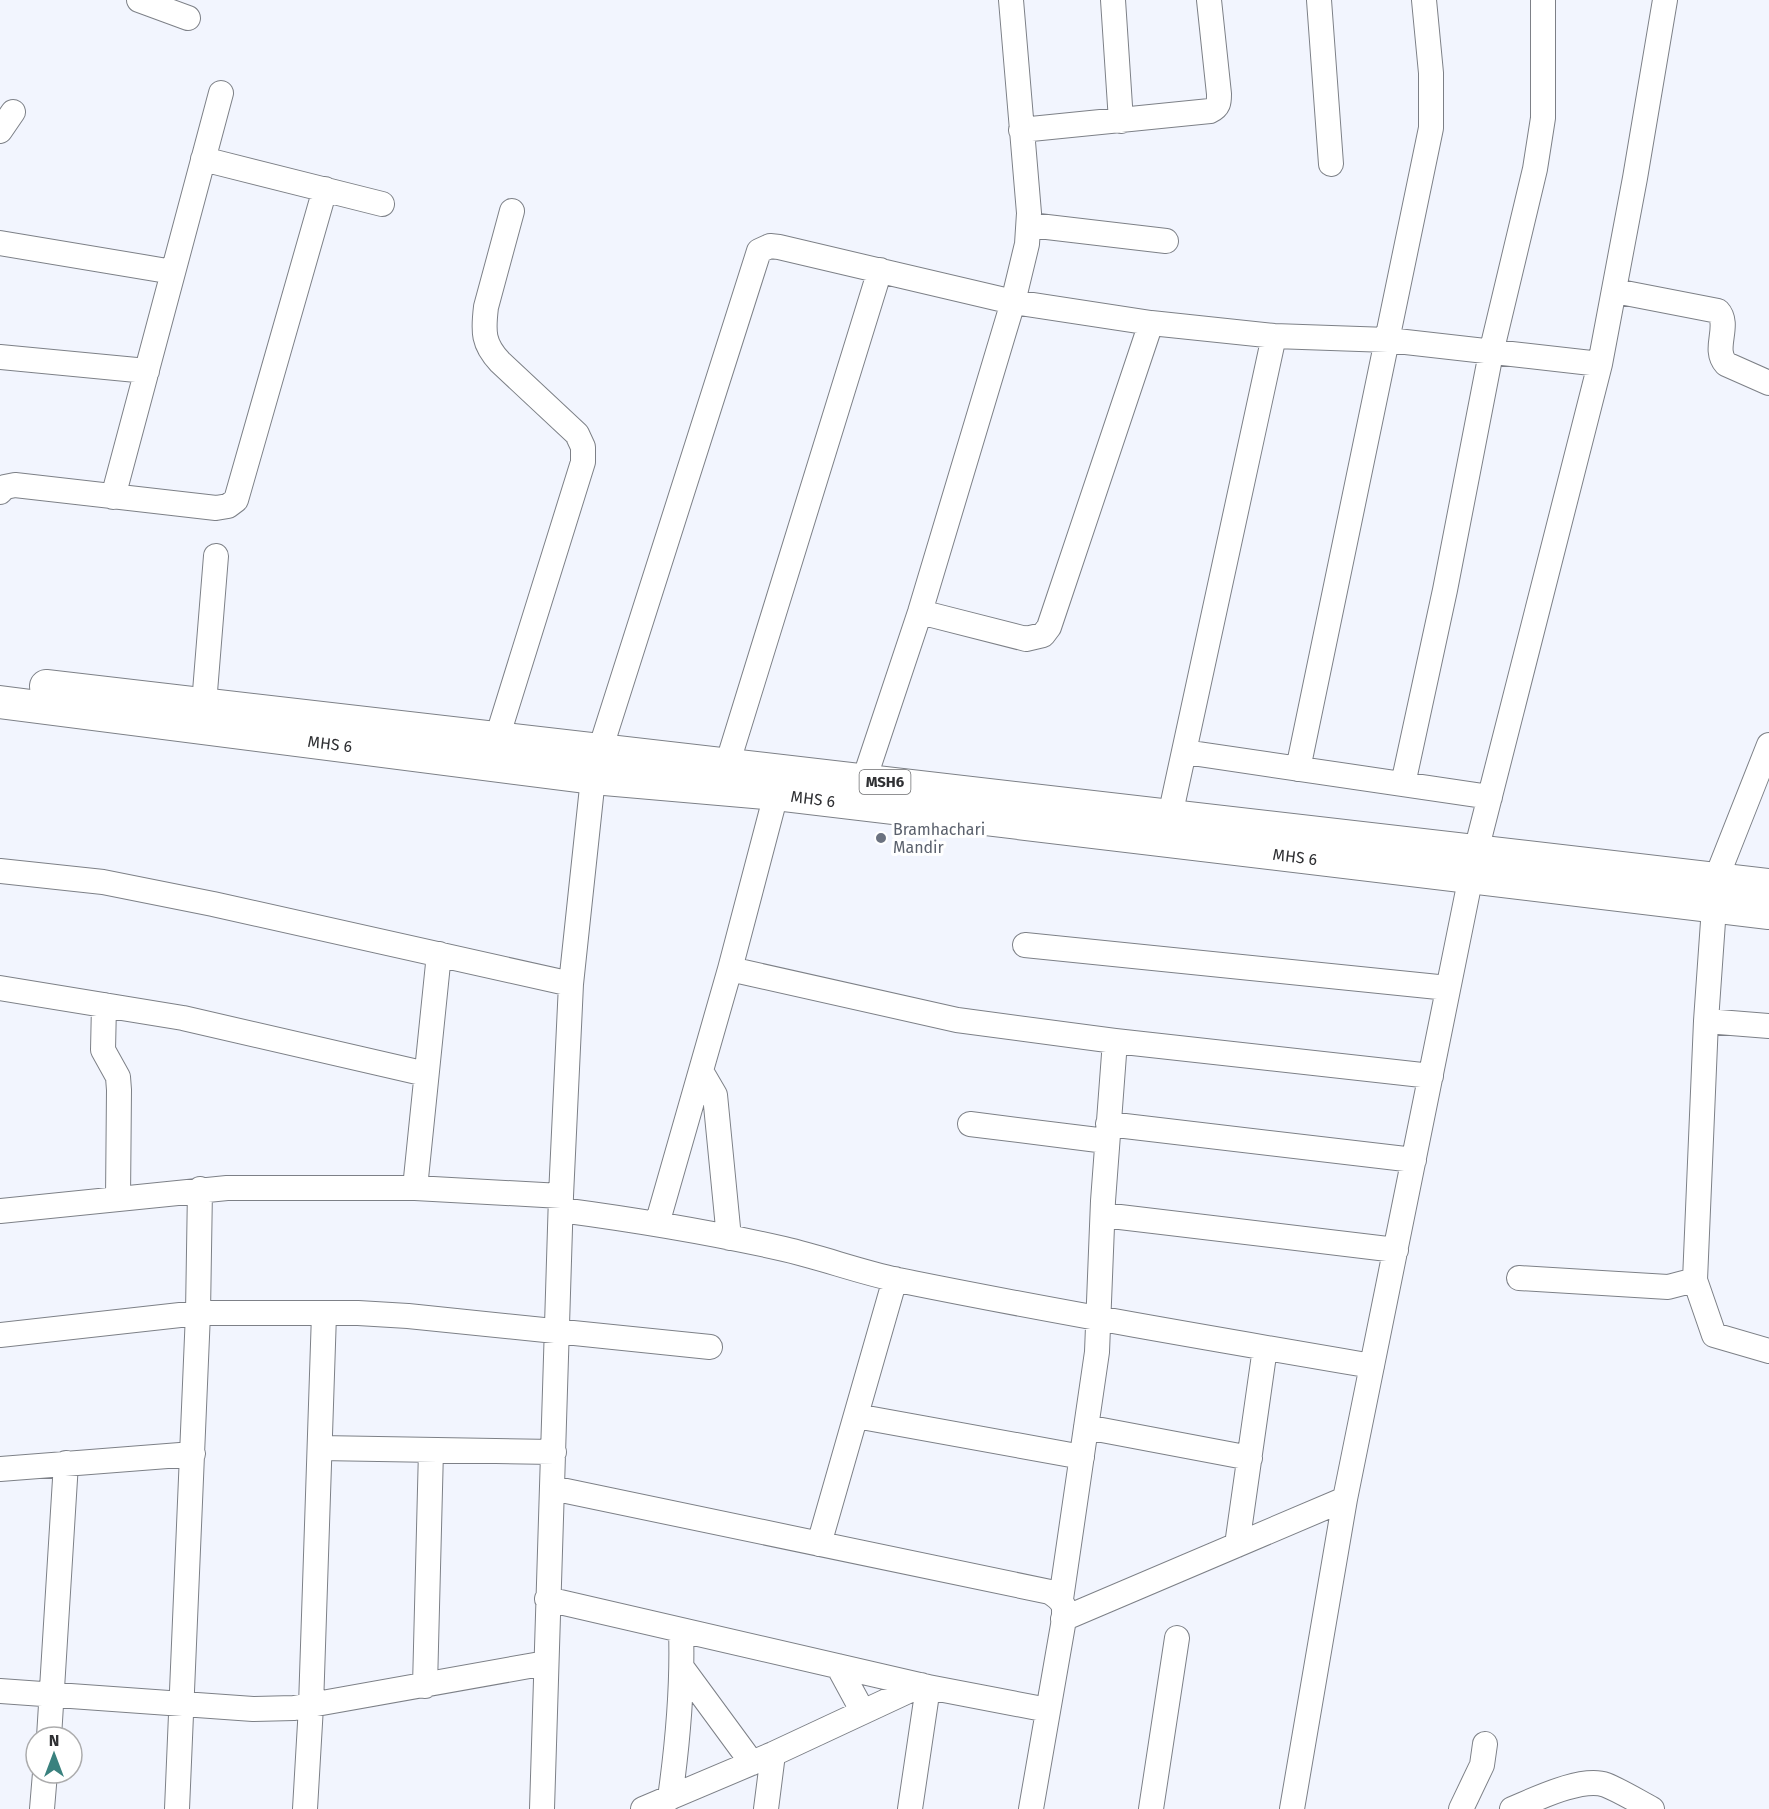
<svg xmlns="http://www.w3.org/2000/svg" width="1769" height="1809" font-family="'Fira Sans',sans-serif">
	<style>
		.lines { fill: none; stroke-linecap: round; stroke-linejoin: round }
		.minor-casing { stroke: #7d8087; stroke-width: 26 }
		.major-casing { stroke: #7d8087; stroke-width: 34 }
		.minor { stroke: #fff; stroke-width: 24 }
		.major { stroke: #fff; stroke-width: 32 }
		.worship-dot { fill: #6b7280; stroke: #fff; stroke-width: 2 }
		.labels { text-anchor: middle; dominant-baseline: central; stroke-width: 6; stroke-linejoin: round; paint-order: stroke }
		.shield { fill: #fff; stroke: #6d6e70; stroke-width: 1.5 }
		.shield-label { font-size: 15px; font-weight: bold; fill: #2f3033 }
		.street-label { font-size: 16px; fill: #2f3033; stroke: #fff }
		.worship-label { font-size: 16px; fill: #5b616d; stroke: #fff; text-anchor: start }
	</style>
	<rect width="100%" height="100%" fill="#f2f5fe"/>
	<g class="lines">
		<defs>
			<path id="minor" d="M139,0L188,18
				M1113,0L1121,121
				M1319,0L1331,164
				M1021,130L1210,111C1219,107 1219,102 1219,94L1209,0
				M0,131L13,112
				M203,159L382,204
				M1030,225L1166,241
				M0,243L173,272
				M1615,291L1718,311C1731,325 1712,349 1726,364L1769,383
				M0,357L147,371
				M0,492L5,487L15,485L216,508L228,506L236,500L325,189
				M113,497L221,93
				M920,612L1026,639L1043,635L1049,627L1151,323
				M204,704L216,556
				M497,738L583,462V447L577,434L500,362C483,344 483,332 486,307L512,211
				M1769,745L1716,879L1706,1021L1695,1280L1714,1335L1769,1351
				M1185,752L1490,797
				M727,765L880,270
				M1298,769L1431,128V73L1424,0
				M864,780L920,612L1013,302L1027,244L1029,213L1011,0
				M1403,784L1445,590L1491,353L1535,169L1543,118V0
				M1170,816L1274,336
				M0,871L103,882L213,904L571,984
				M1025,945L1448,988
				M730,969L957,1020L1115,1041L1431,1076
				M0,988L183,1018L426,1074
				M104,1005L103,1050L118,1077L119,1090L118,1198
				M1706,1021L1769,1026
				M701,1071L715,1095L729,1238
				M970,1124L1106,1141
				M1108,1124L1414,1160
				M415,1188L439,954
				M561,1210C636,1220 710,1232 784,1249C823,1258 860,1272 898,1280C1056,1312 1214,1339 1372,1366
				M0,1211L227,1188H415L561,1196
				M1103,1215L1396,1250
				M657,1224L730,969L780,779
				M1519,1278L1668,1287L1695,1280
				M0,1335L198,1313H358L408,1316L710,1347
				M856,1416L1082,1457
				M1086,1427L1250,1458
				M320,1448L554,1452
				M0,1469L193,1454
				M552,1488L1050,1592C1066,1603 1065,1606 1063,1625L1031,1809
				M819,1544L895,1279
				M1237,1545L1265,1348
				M547,1599L928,1687L910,1809
				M1061,1599L1097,1352L1103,1201L1115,1041
				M1063,1619L1345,1499
				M838,1666L863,1712
				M683,1669L752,1763
				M425,1686L431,1450
				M928,1687L1048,1710
				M0,1691L253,1709L294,1708L546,1663
				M49,1737L66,1463
				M670,1798C678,1741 683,1687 681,1630
				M42,1809L45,1773
				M177,1809L198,1313L200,1189
				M305,1809L311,1706L324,1314
				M542,1809L561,1196L571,984L593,778L600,750L759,251L770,246L779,247L1013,302L1151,323L1274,336L1388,340L1600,364
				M643,1809L773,1754L921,1685
				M766,1809L773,1754
				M1151,1809L1177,1638
				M1292,1809L1345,1499L1476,851L1600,364L1635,178L1665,0
				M1461,1809L1482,1765L1485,1744
				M1512,1809C1534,1800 1582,1776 1606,1785C1621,1791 1637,1801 1652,1809"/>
			<path id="major" d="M46,686L1769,885
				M0,702L593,778L776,794L1769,913"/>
		</defs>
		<use href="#minor" class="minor-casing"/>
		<use href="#major" class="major-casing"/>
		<use href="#minor" class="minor"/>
		<use href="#major" class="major"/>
	</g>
	<circle class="worship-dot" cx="881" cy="838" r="6"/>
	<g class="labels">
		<rect class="shield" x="859.5" y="770" width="51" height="24" rx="4.5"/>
		<g class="shield-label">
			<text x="885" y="782">MSH6</text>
		</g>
		<g class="street-label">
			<text transform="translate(330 744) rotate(7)">MHS 6</text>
			<text transform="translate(813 799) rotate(7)">MHS 6</text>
			<text transform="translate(1295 857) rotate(7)">MHS 6</text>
		</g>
		<g class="worship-label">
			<text x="893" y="829">Bramhachari<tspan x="893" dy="18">Mandir</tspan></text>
		</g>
	</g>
	<g transform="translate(54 1755)"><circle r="28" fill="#ffffff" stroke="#acacad" stroke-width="1.5"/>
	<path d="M0-4.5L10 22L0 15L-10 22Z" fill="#3a817e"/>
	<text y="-9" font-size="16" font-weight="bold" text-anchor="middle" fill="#2f3033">N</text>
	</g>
</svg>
